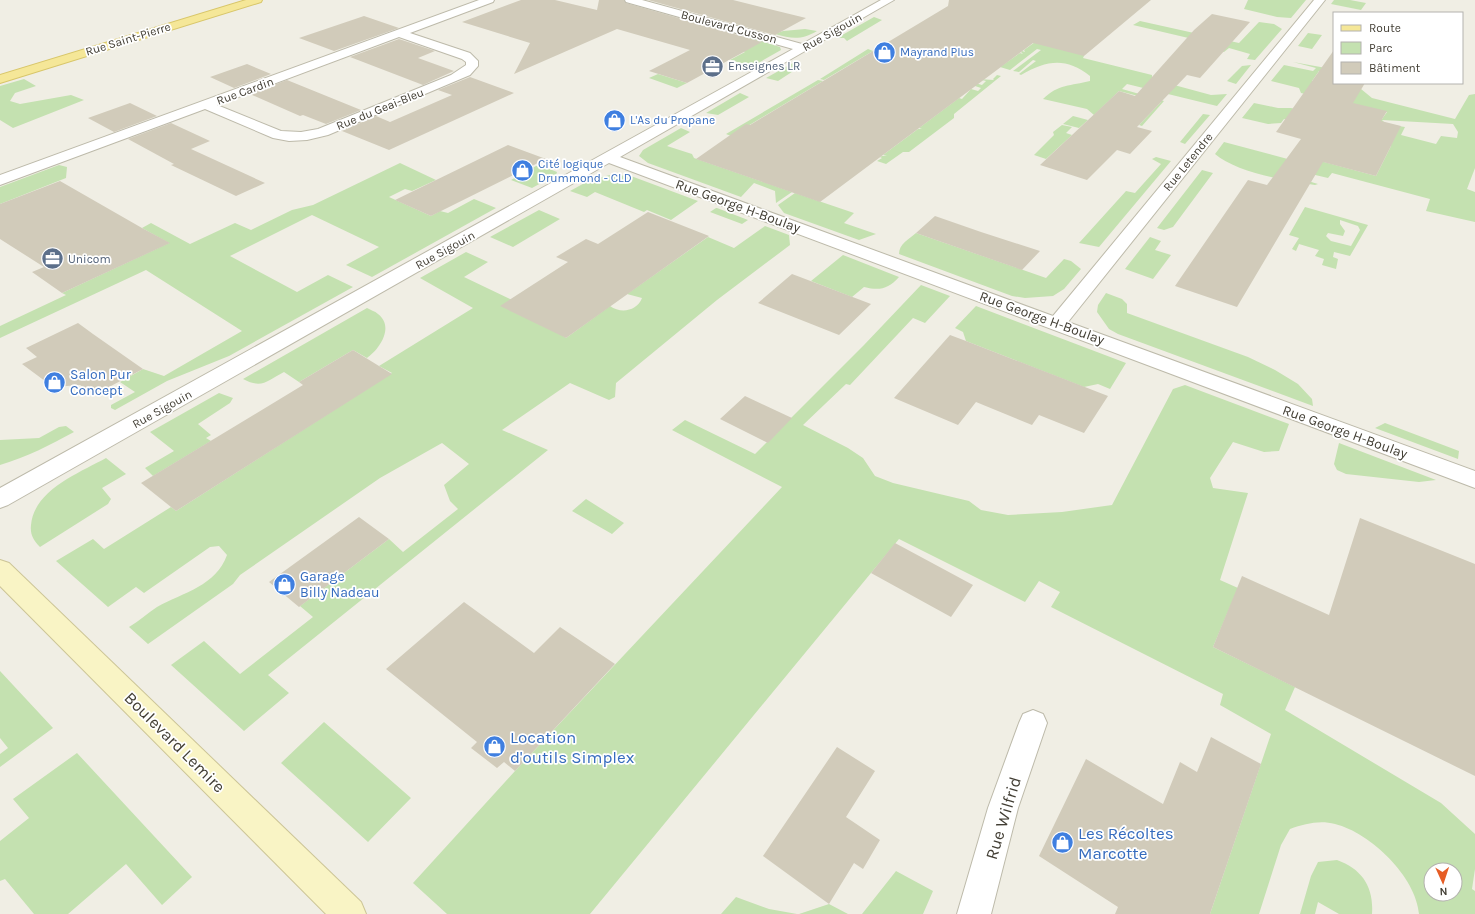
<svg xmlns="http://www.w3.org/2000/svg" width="1475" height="914" font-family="Karla,sans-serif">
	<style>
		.green { fill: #c4e1b0; fill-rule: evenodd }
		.building { fill: #d1cbba }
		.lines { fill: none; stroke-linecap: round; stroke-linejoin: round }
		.street-casing { stroke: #bdbaaa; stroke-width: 2 }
		.secondary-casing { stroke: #ccc597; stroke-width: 2 }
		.primary-casing { stroke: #d8c66a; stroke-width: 2 }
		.street { fill: #fff; fill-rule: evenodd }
		.secondary { fill: #f9f4c5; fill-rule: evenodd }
		.primary { fill: #f5e798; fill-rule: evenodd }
		.labels { text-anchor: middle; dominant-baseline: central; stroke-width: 3.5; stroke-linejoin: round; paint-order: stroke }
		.far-street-label { font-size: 12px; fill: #423e34; stroke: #fff }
		.far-shop-label { font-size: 12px; fill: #366cbe; stroke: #fff; text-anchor: start }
		.far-service-label { font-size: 12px; fill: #4e5e75; stroke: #fff; text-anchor: start }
		.street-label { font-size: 14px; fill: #423e34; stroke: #fff }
		.shop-label { font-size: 14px; fill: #366cbe; stroke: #fff; text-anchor: start }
		.near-shop-label { font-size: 17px; fill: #366cbe; stroke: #fff; text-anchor: start }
		.near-street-label { font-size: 17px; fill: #423e34; stroke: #fff }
	</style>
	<rect width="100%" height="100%" fill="#f0eee4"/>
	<path class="green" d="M1248,0H1306L1291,18L1277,17L1244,9Z
		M1334,0H1350L1366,3L1361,10L1331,4Z
		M874,17L882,20L847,41L844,38H837Z
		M1067,19L1084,56L1083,58L1152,75V79L1211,95L1227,94L1217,106L1127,84L1122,89L1164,101L1142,126L1139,125L1161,102L1119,91L1094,115L1087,109L1043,99C1058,84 1071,86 1090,81V76C1066,57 1047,60 1021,75L1019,74L1036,61L1033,60L1019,72L1013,71L1041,50L1037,49L1010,70L1000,67L1020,53L1023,54L1021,52L1022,51L1025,52L1024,50Z
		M1140,21L1239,43L1259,22L1274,24L1282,29L1255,60L1247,59L1250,54L1229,48L1224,52L1184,44L1197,40L1133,25Z
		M805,29L817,31C802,40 792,39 775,34L783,31Z
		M1308,33L1322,35L1312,49L1298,46Z
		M751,38L780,47L781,50L753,66L730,60L745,52L730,47Z
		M868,49L873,51L824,80L820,79Z
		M1293,62L1326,68L1323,72L1319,71L1312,81L1361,89L1372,98L1455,119L1469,95L1475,94V168L1467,189L1475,192V222L1426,211L1430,199L1332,173L1328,178L1311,174L1308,181L1318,184L1315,185C1287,181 1235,172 1215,154L1224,142L1310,165L1313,159L1376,176L1391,146L1284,119L1281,123L1268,124L1242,118L1254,103L1278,108H1291L1334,118L1382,119L1387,112L1305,94L1301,93L1299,88L1271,81L1284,65L1313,71L1316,68ZM1382,120L1453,124L1458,132L1457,138L1441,136L1436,144L1401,135L1405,127L1386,124Z
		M793,63L801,66L778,81L766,78Z
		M1251,65L1236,84L1227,81L1242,66Z
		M658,74L687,83L677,88L649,78Z
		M997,75L1001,76L954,114V118L909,152H903L886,164L877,161L882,158L880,157L882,156H887L883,155L918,129H922L919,128L959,98L962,99L971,89L978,91L981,88L969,84L972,82L982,85L986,81L978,79L994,80L993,79Z
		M24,79L36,86L15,93L10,101L20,104L71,95L84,100L13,128L0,120V86Z
		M818,80L823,81L731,136L726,134Z
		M740,93L749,97L718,115L706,113Z
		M1203,114L1210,115L1185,144L1180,142Z
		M1073,116L1088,120L1079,128L1063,124Z
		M1062,125L1072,127L1066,133L1072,135L1046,159L1034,155L1054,135L1053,132Z
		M681,128L690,132L667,146L692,154L694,158L792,192L776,203L775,191L754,183L741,197L648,163L639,156L643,150Z
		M1156,157L1171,161L1099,247L1079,243L1126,191L1135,193L1161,164L1152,159Z
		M400,163L436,180L412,191L405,189L389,197L431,216L440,211L448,213L474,199L496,208L372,277L346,265L379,247L312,215L230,256L297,292L328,275L353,287L229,356L167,381L115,410L111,408V405L135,392L120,382L143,369L164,376L242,331L146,270L0,338V326L66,295L62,293L169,243L142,228L151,223L190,244L235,223L251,230L292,210L313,205Z
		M59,165L67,167L66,178L0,204V187Z
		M536,166H542L557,172L556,175L532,188L511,180Z
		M1202,170L1213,173L1173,227L1164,230L1157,228Z
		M610,175L631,176L698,201L671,220L647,210L644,212L595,192L587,197L570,191L590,180Z
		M795,193L854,213L844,223L876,234L859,240L784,213L778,205Z
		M1305,207L1368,225L1350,256L1334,252L1333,257L1338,259L1336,269L1322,265L1324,259L1315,256L1319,250L1299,244L1296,251L1292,249L1299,238L1289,235ZM1340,220L1358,226L1360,230L1351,246L1331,241L1326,236L1328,233L1343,236L1345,231L1340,224Z
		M716,208H717L748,220L742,224L710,212Z
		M539,210L560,219L513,247L490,237Z
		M765,226L789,235L790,245L717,300L616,383L615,397L609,400L570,383L502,430L548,450L268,675L289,693L244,731L171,665L204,641L240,674L313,617L300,606L389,539L403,552L458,509L450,501L444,485L469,464L442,443L380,478L240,575L233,584L148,644L129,627C139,621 148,613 157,607C184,592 216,586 227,555L219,546L210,547L144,593L136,587L108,607L56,561L93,539L104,549L171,507L176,511L392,373L379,366L473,308L420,278L466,252L488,262L464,277L510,299L566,338L610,306C621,314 637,311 642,298L627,294L708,237L734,248Z
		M916,233L1046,278L1064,259L1071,261L1081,269L1064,289L1053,296L1025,298L1012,296L899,254C899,244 909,239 916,233Z
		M1150,237L1161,241L1155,250L1171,255L1153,279L1125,269Z
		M843,255L899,277C888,289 880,291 864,287L852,297L811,281Z
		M921,285L950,296L925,323L913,318L850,385L846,384L803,425L848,448L863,458L875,476L893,483L969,501L981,510L1008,515L1062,512L1112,505L1173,389L1185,385L1289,424L1279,451L1264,452L1233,442L1210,478L1213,488L1248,493L1220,580L1238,588L1213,647L1295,687L1285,710L1441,803L1475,834V869L1472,889L1475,891V914H1419C1416,877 1371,833 1335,824C1319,820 1305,824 1290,829L1281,845L1259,914H1210L1271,734L1220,705L1223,694L1051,607L1060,592L1039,581L1025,602L899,539L590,914H447L413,883L515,771L782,487L672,430L685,420L755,454L864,345ZM1431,870H1455V894H1431Z
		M1106,293L1122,299L1127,304V313L1248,357L1275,370L1298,384L1312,399L1313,406L1118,334L1109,329L1097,312L1098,305Z
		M976,306L1126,363L1110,389L1098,384L1084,387L966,341L963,332L955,328Z
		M367,308C370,310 375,311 378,314C395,327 379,350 367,358L353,350L299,382L284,372C267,381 262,389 243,379Z
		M219,393L233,398L230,403L198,424L211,435L206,438L211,441L153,476L145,468L174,451L150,432Z
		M1385,423L1459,451L1458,459L1375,428Z
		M66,426L74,432C50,445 27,457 0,465V440L39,438L59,427Z
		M1339,443L1436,480L1419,482L1346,474L1337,470L1334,464Z
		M106,458L126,474L102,488L111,499L108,504L40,547C33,540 30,534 31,525C34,490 79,473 106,458Z
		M586,499L624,523L612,534L572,511Z
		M0,671L53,728L0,767V754L8,748L0,738Z
		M324,722L411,798L368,842L281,763Z
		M77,753L192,877L162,905L126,864L68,914H34L5,879L0,881V841L29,818L13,799Z
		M1337,860C1362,869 1374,887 1372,914H1339L1318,902L1315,914H1300L1311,876L1318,862Z
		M896,871L933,891L923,914H862Z
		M736,897L769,909L797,914H721Z
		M829,904L848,914H799Z"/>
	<path class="building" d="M521,0H555L597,10L599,0H624L626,3L762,42L687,83L649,71L690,50L617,29L514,74L530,43L462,22Z
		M648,0H733L806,18L775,35Z
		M949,0H1151L1084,56L1033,43L820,202L696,159L746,124L750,125L948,6Z
		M1212,14L1250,22L1200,78L1187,75L1137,127L1152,131L1130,154L1117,150L1087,180L1040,165L1119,91L1135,96L1194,30Z
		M364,16L399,28L334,51L299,38Z
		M399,39L435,51L418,58L454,71L423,85L350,57Z
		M1334,50V83H1365L1353,103L1387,111L1381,121L1401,126L1376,176L1323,162L1237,307L1175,286L1248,180L1267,185L1301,139L1276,132Z
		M247,64L271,74L234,88L210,77Z
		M470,77L514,93L389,150L342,131L376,116L390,122L452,95L438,90Z
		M287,80L361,110L326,124L303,115L300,116L250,94Z
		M130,103L157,116L114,132L88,118Z
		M171,123L210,141L191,149L265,183L236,196L171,165L174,164L128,139Z
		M508,145L546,159L431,216L395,200Z
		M60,181L142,228L170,243L62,293L32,272L44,267L0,239V204Z
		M648,212L709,236L566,338L500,306L568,262L556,257L586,239L598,244Z
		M935,216L981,232L1040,251L1022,270L916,233Z
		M792,274L800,277L871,304L839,335L758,303Z
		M78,323L93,334L143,369L94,395L80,385L53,387L22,364L37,357L26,348Z
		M950,335L966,341L1108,396L1084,433L1039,415L1032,425L976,402L958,425L894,398Z
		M353,350L392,374L176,511L141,483L303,385L299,382Z
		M745,396L792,418L768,443L720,419Z
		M359,517L389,539L299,607L269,582Z
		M1360,518L1475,564V776L1213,647L1242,576L1329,615Z
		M895,543L973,585L951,617L871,573Z
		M464,602L534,653L560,627L615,664L515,771L504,762L497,768L471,748L477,742L386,669Z
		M1211,737L1261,764L1210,914H1115L1118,907L1039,856L1086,759L1163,804L1180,762L1197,772Z
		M837,747L875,771L846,817L880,840L863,869L854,863L829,904L763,856Z"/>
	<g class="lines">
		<defs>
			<path id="street" d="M479,0H494L493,2L410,33L470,53L478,61V66L470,75L328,135L307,140L289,141L273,138L205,109L0,185V175ZM399,37L462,59L466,62V65L451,75L318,129L301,132L281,131L217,105Z
				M625,0H642L802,44L881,0H894L620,157L1053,316L1314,0H1325L1068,322L1475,471V488L609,163L8,505L0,508V488L793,49L626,2Z
				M1033,710L1043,714L1047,723L1018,808L991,914H957L988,808L1019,723L1023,714Z"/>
			<path id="secondary" d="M0,560L9,563L361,902L366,914H326L0,586Z"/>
			<path id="primary" d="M246,0H262L261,2L0,83V75Z"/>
		</defs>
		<use href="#street" class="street-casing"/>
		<use href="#secondary" class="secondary-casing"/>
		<use href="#primary" class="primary-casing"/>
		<use href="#street" class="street"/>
		<use href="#secondary" class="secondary"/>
		<use href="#primary" class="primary"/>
	</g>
	<defs>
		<symbol id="shop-disc" viewBox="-11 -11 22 22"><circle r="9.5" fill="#3f7fe0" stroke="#fff"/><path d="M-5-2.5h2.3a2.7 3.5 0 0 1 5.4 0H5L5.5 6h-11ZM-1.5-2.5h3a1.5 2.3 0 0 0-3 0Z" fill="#fff"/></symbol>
		<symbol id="office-disc" viewBox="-11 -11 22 22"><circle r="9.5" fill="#5c6f8a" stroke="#fff"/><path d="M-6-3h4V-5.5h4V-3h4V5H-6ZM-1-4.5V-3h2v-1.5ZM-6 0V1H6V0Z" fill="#fff"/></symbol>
	</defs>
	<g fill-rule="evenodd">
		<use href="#shop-disc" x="872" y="40" width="25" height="25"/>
		<use href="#office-disc" x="700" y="54" width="25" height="25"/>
		<use href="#shop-disc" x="602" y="108" width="25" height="25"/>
		<use href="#shop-disc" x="510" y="158" width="25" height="25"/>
		<use href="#office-disc" x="40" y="246" width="25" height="25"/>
		<use href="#shop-disc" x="42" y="370" width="25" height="25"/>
		<use href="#shop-disc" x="272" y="572" width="25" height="25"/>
		<use href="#shop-disc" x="482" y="734" width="25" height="25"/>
		<use href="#shop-disc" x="1050" y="830" width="25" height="25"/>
	</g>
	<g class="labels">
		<g class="far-street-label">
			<text transform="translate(729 27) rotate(15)">Boulevard Cusson</text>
			<text transform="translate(832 32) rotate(-29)">Rue Sigouin</text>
			<text transform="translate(128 39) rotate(-17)">Rue Saint-Pierre</text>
			<text transform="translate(245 91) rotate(-20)">Rue Cardin</text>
			<text transform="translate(380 109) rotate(-22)">Rue du Geai-Bleu</text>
			<text transform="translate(1188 162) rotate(-51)">Rue Letendre</text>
			<text transform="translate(445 250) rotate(-29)">Rue Sigouin</text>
			<text transform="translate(162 409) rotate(-29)">Rue Sigouin</text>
		</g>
		<g class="far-shop-label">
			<text x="900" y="52">Mayrand Plus</text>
			<text x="630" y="120">L'As du Propane</text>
			<text x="538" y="164">Cité logique<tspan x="538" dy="14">Drummond - CLD</tspan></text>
		</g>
		<g class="far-service-label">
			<text x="728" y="66">Enseignes LR</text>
			<text x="68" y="259">Unicom</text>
		</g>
		<g class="street-label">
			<text transform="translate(738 206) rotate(20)">Rue George H-Boulay</text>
			<text transform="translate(1042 318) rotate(20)">Rue George H-Boulay</text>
			<text transform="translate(1345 432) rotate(20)">Rue George H-Boulay</text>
		</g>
		<g class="shop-label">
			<text x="70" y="374">Salon Pur<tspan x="70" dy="16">Concept</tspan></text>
			<text x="300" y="576">Garage<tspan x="300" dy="16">Billy Nadeau</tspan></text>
		</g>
		<g class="near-shop-label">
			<text x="510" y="737">Location<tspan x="510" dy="20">d'outils Simplex</tspan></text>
			<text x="1078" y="833">Les Récoltes<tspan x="1078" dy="20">Marcotte</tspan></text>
		</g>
		<g class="near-street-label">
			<text transform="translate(175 742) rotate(45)">Boulevard Lemire</text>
			<text transform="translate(1003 818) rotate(-73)">Rue Wilfrid</text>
		</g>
	</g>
	<rect x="1333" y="12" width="130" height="72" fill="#ffffff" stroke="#b3b2ae"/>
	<rect x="1341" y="25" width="20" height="6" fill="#f5e798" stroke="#b3b2ae"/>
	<text x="1369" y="32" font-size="12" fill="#423e34">Route</text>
	<rect x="1341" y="42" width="20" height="12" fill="#c4e1b0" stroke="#b3b2ae"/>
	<text x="1369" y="52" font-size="12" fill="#423e34">Parc</text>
	<rect x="1341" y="62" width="20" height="12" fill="#d1cbba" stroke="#b3b2ae"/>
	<text x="1369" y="72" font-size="12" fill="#423e34">Bâtiment</text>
	<g transform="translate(1443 882) rotate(177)"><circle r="19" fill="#ffffff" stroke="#b3b2ae"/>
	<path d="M0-3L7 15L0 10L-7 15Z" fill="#e65d25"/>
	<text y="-6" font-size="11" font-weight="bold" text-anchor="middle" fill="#423e34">N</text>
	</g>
</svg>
